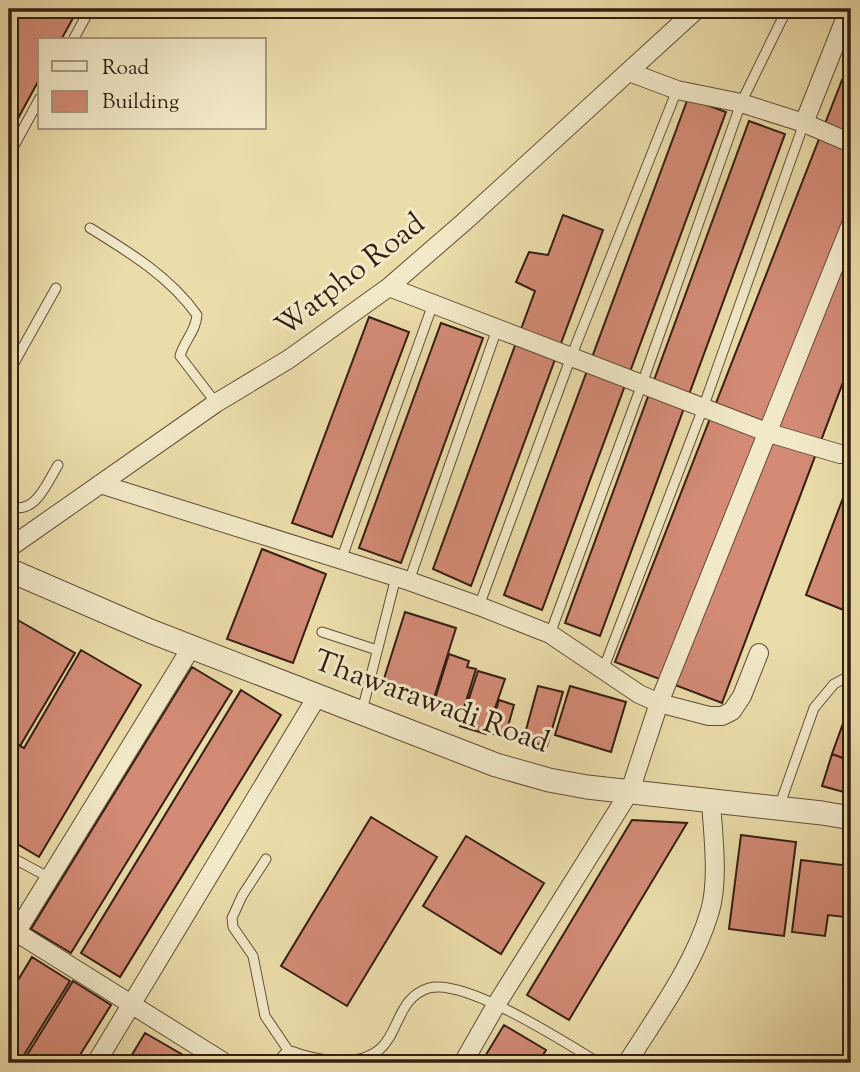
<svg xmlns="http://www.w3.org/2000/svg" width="860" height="1072" font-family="'Sorts Mill Goudy',serif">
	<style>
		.building { fill: #d38b76; stroke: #341e13; stroke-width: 2 }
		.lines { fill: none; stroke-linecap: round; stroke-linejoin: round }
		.service-casing { stroke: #624e39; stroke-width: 11 }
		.minor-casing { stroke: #624e39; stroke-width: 20 }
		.tertiary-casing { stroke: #624e39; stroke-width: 25 }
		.service { stroke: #f2e9c8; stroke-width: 9 }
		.minor { stroke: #f2e9c8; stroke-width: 18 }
		.tertiary { stroke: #f2e9c8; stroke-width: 23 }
		.labels { text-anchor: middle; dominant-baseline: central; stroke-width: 6; stroke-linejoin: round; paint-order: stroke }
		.street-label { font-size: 30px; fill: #341e13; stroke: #f2e9c8 }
	</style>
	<rect width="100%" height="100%" fill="#ebddaa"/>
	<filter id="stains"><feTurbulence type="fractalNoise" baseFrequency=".00286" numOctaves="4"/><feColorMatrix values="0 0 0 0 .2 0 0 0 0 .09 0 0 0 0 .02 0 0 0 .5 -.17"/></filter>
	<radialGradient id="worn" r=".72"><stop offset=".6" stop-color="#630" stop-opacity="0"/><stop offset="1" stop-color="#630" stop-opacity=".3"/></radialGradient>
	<path class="building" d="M9,9H78L61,40H40V78L9,135Z
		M851,57V361L722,703L615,662Z
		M688,98L726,112L542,610L504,595Z
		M749,121L785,134L600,636L565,623Z
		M563,215L603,230L471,586L433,569L535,291L516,282L529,252L548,255Z
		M369,317L409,332L332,537L292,523Z
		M441,323L483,338L401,563L359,548Z
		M851,477V613L806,595Z
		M262,549L326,574L293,663L227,639Z
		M405,612L456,628L433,701L382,685Z
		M9,615L75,653L20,746L9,739Z
		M81,650L141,685L39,857L9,839V739L24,748Z
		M449,654L469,661L467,667L476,669L463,711L434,702Z
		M192,667L232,691L71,953L31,929Z
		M478,671L505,679L486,734L460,726Z
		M538,686L563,692L547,746L523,741Z
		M570,686L626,702L611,752L555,735Z
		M241,690L281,715L120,977L81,953Z
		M499,700L514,705L505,737L489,733Z
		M850,704H851V761L832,754Z
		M832,754L851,761V794L822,786Z
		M371,817L437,857L347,1006L281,966Z
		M632,820L687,823L569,1020L527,995Z
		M741,835L796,842L784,936L729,929Z
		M466,836L544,883L501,954L423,906Z
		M801,860L851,866L845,917L828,915L825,936L792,932Z
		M851,906V949H847Z
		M32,957L70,981L19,1063H9V995Z
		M73,981L111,1005L75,1063H22Z
		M504,1025L546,1050L538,1063H481Z
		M145,1033L197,1063H127Z"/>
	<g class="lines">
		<defs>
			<path id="service" d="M73,40L90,9
				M9,155L40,98
				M90,228C129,252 170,277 197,315C196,331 184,341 180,356L216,403
				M9,372L56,288
				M9,506C35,516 47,483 58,465
				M341,560L433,304
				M409,581L497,329
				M479,606L571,357L677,90
				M322,632L377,650
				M550,634L642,384L741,103L787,9
				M603,670L703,408L804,123
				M362,711L396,577
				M779,807L814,708L834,684L851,675
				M9,856L50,878
				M266,859L242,896L232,918L233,927L253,956L265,1016L288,1050
				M276,1063L288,1050C314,1060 357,1069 380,1049C399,1033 398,997 429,988C466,978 566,1043 599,1063"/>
			<path id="minor" d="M629,72L677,90L741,103L804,123L851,143
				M804,123L849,9
				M389,287L769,433L840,454
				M100,484L409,581L479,606L550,634L639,694L659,703L709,716H722L732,711L742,696L759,653
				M9,548L216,403L289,359L389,287L464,222L697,9
				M16,932L225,1063
				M9,944L191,648
				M96,1063L318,695
				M463,1063L496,1005L630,791L659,703L851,224
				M627,1063C657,1015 694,966 710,911C719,880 713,834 711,802"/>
			<path id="tertiary" d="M9,570L150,631L496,765L549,780L587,787L822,813L851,818"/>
		</defs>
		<use href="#service" class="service-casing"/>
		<use href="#minor" class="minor-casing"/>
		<use href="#tertiary" class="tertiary-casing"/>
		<use href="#service" class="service"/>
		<use href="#minor" class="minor"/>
		<use href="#tertiary" class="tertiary"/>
	</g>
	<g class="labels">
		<g class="street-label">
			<text transform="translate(351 276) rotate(-38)">Watpho Road</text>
			<text transform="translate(431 703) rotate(20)">Thawarawadi Road</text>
		</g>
	</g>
	<rect width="860" height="1072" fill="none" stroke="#ebddaa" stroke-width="35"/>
	<rect x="10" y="10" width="839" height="1051" fill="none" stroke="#341e13" stroke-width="3.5"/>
	<rect x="18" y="18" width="825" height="1037" fill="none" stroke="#341e13" stroke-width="2"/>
	<rect x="38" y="38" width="228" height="91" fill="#f2e9c8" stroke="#a69880" stroke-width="2"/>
	<rect x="52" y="61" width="35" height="10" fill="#f2e9c8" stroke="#a69880" stroke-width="2"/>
	<text x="102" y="74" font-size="21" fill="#341e13">Road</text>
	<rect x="52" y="91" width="35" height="21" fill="#d38b76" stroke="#a69880" stroke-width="2"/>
	<text x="102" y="108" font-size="21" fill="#341e13">Building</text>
	<rect width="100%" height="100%" filter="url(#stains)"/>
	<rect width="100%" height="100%" fill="url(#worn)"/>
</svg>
